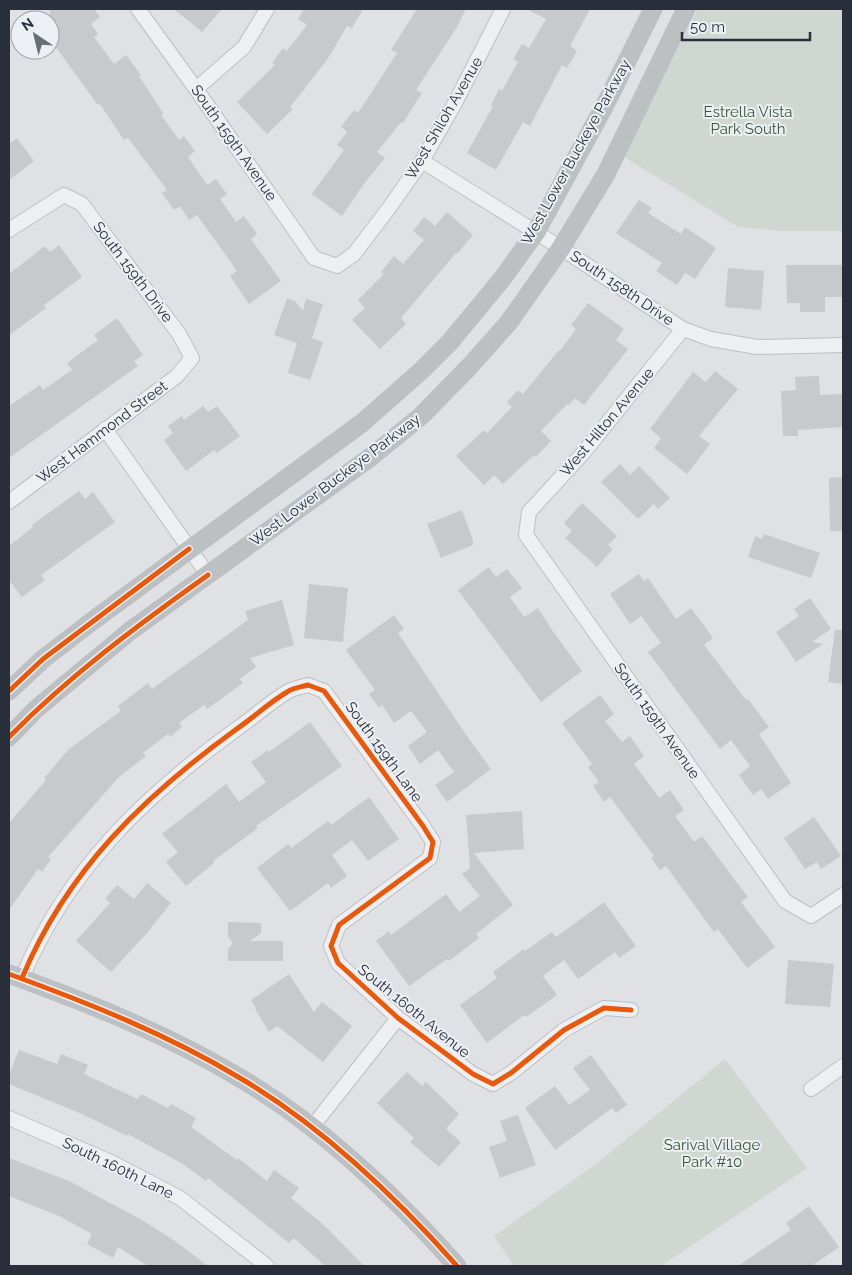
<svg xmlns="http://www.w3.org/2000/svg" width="852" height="1275" font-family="Raleway,sans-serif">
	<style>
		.green { fill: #d0d7d0 }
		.building { fill: #c7c9cc }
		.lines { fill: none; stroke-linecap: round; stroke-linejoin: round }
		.street-casing { stroke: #bdbfc2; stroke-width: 16 }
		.street { stroke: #eeeff1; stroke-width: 14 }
		.secondary { stroke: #bdc0c3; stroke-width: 19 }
		.cycleway-casing { stroke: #eceff4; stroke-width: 8 }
		.cycleway { stroke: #e8590c; stroke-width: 5 }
		.labels { text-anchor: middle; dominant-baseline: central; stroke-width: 4; stroke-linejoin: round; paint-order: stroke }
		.park-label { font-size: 15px; fill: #3c5537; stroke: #eceff4 }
		.street-label { font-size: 15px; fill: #282f3b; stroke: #eceff4 }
	</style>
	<rect width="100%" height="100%" fill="#dfe1e4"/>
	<path class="green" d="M698,9H843V231H779L738,227L624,157Z
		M725,1059L807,1168L661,1266H514L494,1236L596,1164Z"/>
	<path class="building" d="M50,9H94L100,17L91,24L98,34L94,37L114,64L126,55L141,75L139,76L163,113L161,115L179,140L184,136L195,151L188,157L207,185L216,179L227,194L220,199L236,222L244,216L257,234L251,239L281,281L249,304L230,276L237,271L197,215L189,220L180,206L174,210L162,193L167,190L128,138L124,140L100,104L98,105L50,39Z
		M174,9H222L202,32Z
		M304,9H363L352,28L347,26L327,60L290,107L293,109L267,134L237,102L275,65L272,63L283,48L287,51L307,25L298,19Z
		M417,9H466L457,27L416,90L422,93L403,123L401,122L377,152L385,158L363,185L342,216L312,194L344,150L337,145L347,132L341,127L354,110L358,113L397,53L391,50Z
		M526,9H590L570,46L577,51L567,68L562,65L530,126L523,122L496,170L467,153L493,106L491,105L499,89L502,91L518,62L513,59L522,44L529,48L546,19Z
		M17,138L34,161L9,180V144Z
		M639,200L652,208L648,213L681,234L685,227L716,248L695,279L685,273L677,285L656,271L662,263L616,233Z
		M447,212L473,235L457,254L456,253L401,318L406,324L380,349L352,320L365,308L358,300L384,274L381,272L394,256L403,264L424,240L413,231L424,217L435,226Z
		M59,245L82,277L44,305L46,308L9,335V274L45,246L50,252Z
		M786,265H843V297H825V312H800V303H787Z
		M728,268L764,271L761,310L725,307Z
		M287,298L295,301L303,311L306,299L323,304L312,338L323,342L310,380L288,373L297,343L274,335Z
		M588,303L624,329L616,340L628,349L584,405L575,398L569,405L567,404L541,431L551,441L536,457L534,455L503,484L494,475L484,485L456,456L484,430L487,433L512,407L507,402L518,390L523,394L559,350L560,351L576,329L571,325Z
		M117,318L143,355L134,361L138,366L9,458V406L40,385L43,390L72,370L67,363L98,340L94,335Z
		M715,371L738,389L699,436L710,444L687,474L654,448L661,438L650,429L693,372L706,382Z
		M819,376L820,395L843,394V427L798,430V436H783L781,391L796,390L795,377Z
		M203,406L208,412L217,406L240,436L217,453L214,450L186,471L164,440L173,433L168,426L182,416L184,420Z
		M620,464L630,475L639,466L670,498L658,509L654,504L638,519L601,482Z
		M843,477V531H830L829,478Z
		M79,491L85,499L93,492L115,522L41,575L45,580L22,597L9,580V546L33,527L32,525Z
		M582,503L617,536L608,545L613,549L597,567L565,538L572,531L564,523Z
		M462,510L473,540V545L441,558L427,524Z
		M764,534L820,553L811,578L748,557L755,536L762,539Z
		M489,567L496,577L507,569L522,588L510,597L524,617L538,608L552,630L582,671L541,702L458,590Z
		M639,574L644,581L648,578L676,619L691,608L713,638L704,645L746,700L748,699L769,727L759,734L791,783L768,799L761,789L753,795L739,775L750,766L731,740L720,749L648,652L661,643L641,616L630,624L610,594Z
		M309,584L348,588L343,642L304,638Z
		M810,598L831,629L812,642L823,644L796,662L776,632L799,616L794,609Z
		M282,600L294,645L250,658L256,667L240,679L243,683L207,709L204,705L179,723L182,727L170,737L168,734L143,753L146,756L119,777L48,857L51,859L42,872L38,869L9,910V823L46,780L44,778L69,749L121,711L118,706L148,683L152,689L248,620L245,611Z
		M394,615L404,629L398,633L469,739L491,769L447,802L435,785L454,772L438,750L420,764L408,746L427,732L411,711L394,723L382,705L379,708L369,694L375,690L346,650Z
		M835,630H843V684L828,682Z
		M600,695L614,714L605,721L622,742L630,736L644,756L634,764L659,798L670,790L684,810L675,816L694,842L702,836L748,897L741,902L775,947L747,968L718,929L714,932L666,866L660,870L651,858L654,856L610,797L604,802L593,786L599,782L588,767L592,764L562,723Z
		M310,722L342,766L256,826L258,828L213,861L214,863L186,886L166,862L178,852L162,834L226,784L239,802L266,782L251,762L268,750L269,752Z
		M369,797L399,839L368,861L352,840L332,855L347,876L331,888L328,883L290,911L257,868L288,844L291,848L328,821L331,825Z
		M522,811L524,849L474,853L513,905L476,934L479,938L449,961L447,959L409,986L376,941L389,931L391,935L446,894L459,912L480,896L462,874L470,868L466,815Z
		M814,817L841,856L821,869L817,862L805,869L784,838Z
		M147,883L171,903L147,933L111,972L76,941L110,903L105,899L117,885L134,899Z
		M604,902L636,946L619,958L615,952L578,979L564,960L543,976L557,995L526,1017L524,1015L487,1043L460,1005L497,978L493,972L524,949L525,951L552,932L556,937Z
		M228,922L261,923V933L250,941H283V961H228V949L233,943L228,937Z
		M788,960L834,964L830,1007L785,1004Z
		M289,974L314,1012L322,1002L352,1026L323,1062L277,1026L269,1032L255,1009L256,1008L251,1000Z
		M19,1050L57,1064L61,1054L88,1065L84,1074L138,1099L141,1094L168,1108L171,1104L196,1118L191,1127L237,1160L238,1158L267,1181L274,1170L299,1188L291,1198L324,1225L364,1266H325L294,1238L289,1243L208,1178L206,1181L183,1164L128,1134L127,1136L82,1114L9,1084V1075Z
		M591,1055L627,1105L616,1113L612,1108L555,1150L525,1108L555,1086L569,1105L590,1090L573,1068Z
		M407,1072L422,1086L426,1082L459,1114L446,1129L461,1142L439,1167L410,1142L414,1138L377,1103Z
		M518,1115L536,1165L500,1178L489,1147L507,1141L500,1121Z
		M9,1158L69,1181L142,1220L175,1241L208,1266H148L118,1247L113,1258L87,1244L92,1234L59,1216L9,1196Z
		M809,1206L839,1247L812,1266H738L791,1230L786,1223Z"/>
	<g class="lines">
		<defs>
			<path id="street" d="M138,9L196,89L314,258L337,266L354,254L389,208L422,161L455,103L503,9
				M196,89L244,47L267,9
				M422,161L561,248L683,329L711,339L757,347L843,345
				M9,230L64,195L82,204L179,334L192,358L177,376L9,502
				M683,329L584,452L529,512L526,535L785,901L811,916L843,895
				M105,429L208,575
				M22,978C67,870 144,796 238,728C254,717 270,702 287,692C293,688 301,687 308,685L324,691L423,826L433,842L430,858L339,925L331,946L338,963L398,1018L473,1074L493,1084L511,1073L564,1030L604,1008L631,1010
				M811,1089L843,1066
				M9,1118L111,1162L180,1198L267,1266
				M312,1127L398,1018"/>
		</defs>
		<use href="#street" class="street-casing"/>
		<use href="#street" class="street"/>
		<path class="secondary" d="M9,691L43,659L91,622L362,423L422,370L450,342L502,279L536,232L605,105L653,9
			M9,737L36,709L130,631L372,456L421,416L469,367L509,322L561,248L606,174L686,9
			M9,974C88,1003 167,1034 240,1078C323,1127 394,1195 457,1266"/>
		<defs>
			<path id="cycleway" d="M9,691L43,659L189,549
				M9,737C69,676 138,625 208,575
				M9,974C88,1003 167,1034 240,1078C323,1127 394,1195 457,1266
				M22,978C67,870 144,796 238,728C254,717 270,702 287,692C293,688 301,687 308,685L324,691L423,826L433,842L430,858L339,925L331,946L338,963L398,1018L473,1074L493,1084L511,1073L564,1030L604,1008L631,1010"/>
		</defs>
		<use href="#cycleway" class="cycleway-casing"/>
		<use href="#cycleway" class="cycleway"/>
	</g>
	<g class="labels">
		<g class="park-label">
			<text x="748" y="112">Estrella Vista<tspan x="748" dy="17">Park South</tspan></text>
			<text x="712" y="1145">Sarival Village<tspan x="712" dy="17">Park #10</tspan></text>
		</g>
		<g class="street-label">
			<text transform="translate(444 118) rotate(-60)">West Shiloh Avenue</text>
			<text transform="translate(234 143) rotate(55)">South 159th Avenue</text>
			<text transform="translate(576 152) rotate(-61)">West Lower Buckeye Parkway</text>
			<text transform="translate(133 272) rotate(53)">South 159th Drive</text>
			<text transform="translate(622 288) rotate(34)">South 158th Drive</text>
			<text transform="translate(607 422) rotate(-50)">West Hilton Avenue</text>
			<text transform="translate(102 432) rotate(-37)">West Hammond Street</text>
			<text transform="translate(335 480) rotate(-37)">West Lower Buckeye Parkway</text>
			<text transform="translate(657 721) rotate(55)">South 159th Avenue</text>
			<text transform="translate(384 752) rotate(54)">South 159th Lane</text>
			<text transform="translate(414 1011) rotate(39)">South 160th Avenue</text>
			<text transform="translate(118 1168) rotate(26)">South 160th Lane</text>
		</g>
	</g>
	<rect width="852" height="1275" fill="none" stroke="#282f3b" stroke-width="20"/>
	<g transform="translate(35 35) rotate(325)"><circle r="24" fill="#eceff4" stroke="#9ea2aa"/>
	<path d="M0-4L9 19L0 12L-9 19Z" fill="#686d76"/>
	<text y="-8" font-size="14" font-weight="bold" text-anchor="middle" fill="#282f3b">N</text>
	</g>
	<path d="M682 32v8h128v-8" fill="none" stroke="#282f3b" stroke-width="2.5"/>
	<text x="690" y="32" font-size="15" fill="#282f3b" stroke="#eceff4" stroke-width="4" paint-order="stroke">50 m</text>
</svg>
